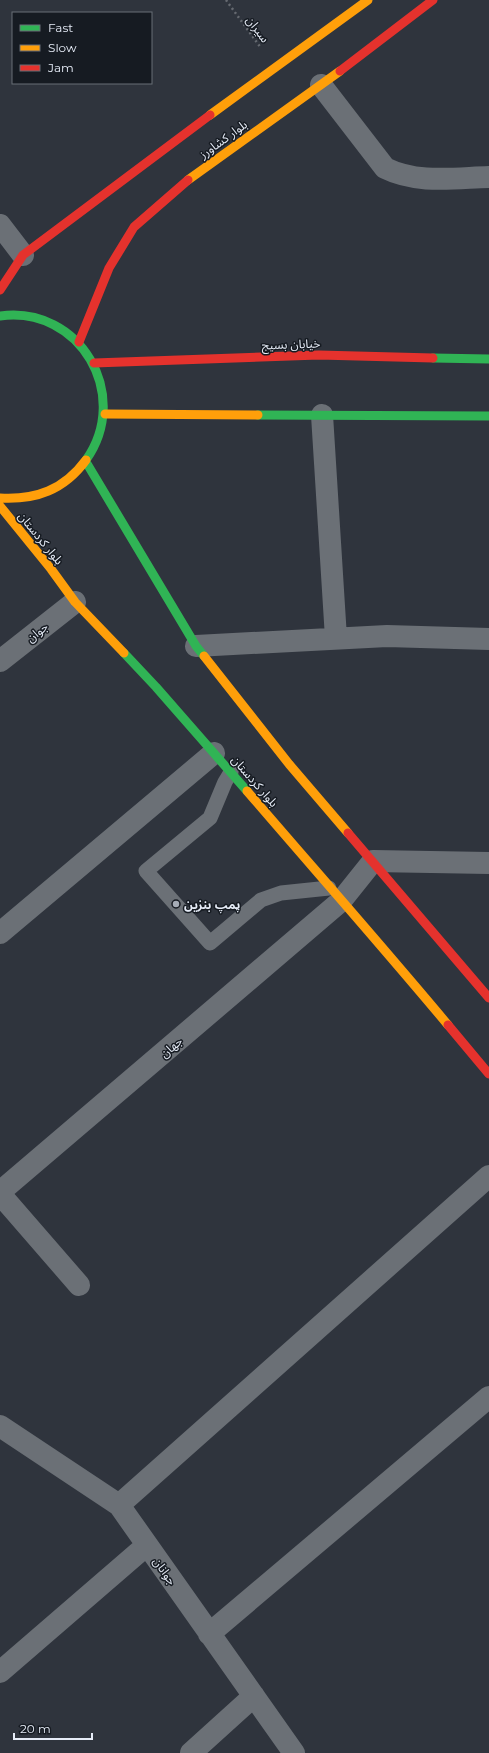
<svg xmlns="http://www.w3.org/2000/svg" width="489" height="1753" font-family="Montserrat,'Noto Sans Arabic',sans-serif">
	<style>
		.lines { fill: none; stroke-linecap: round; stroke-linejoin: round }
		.path { stroke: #666a71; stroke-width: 2.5; stroke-dasharray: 2 3; stroke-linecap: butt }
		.lane { stroke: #6b7076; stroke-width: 15 }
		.street { stroke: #6b7076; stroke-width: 22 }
		.fast { stroke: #30b455; stroke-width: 9 }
		.slow { stroke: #ff9f0a; stroke-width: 9 }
		.jam { stroke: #e5322d; stroke-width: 9 }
		.poi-dot { fill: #a6acb6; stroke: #161b22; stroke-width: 1.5 }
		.labels { text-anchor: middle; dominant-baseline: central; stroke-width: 3; stroke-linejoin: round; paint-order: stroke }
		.street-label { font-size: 12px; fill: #e6ecf7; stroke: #161b22 }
		.poi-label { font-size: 12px; font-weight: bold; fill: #e6ecf7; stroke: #161b22; text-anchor: start }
	</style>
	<rect width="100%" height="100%" fill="#2f343d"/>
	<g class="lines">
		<path class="path" d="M226,0L261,48"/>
		<path class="lane" d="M231,772L225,782L210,818L146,871L210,943L261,900L281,893L329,888"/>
		<path class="street" d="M321,85L385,168C417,184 454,178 489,177
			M0,225L23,255
			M322,415L336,638
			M196,646L387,636L489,639
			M0,661L75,602
			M0,933L214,753
			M0,1192L341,901L373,861L489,863
			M0,1194L79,1285
			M0,1426L119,1505L294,1753
			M119,1505L489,1176
			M209,1634L489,1397
			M0,1672L147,1545
			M191,1753L254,1696"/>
		<path class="fast" d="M0,316C80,305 132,395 86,460
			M433,358L489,359
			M258,415L489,416
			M86,462L196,646L204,656
			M124,653L156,687L247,791"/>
		<path class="slow" d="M210,115L368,0
			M188,180L340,71
			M105,414L258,415
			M0,498C36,500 64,490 86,460
			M0,506L51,569L75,602L124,653
			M204,656L289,764L348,833
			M247,791C314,869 382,946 448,1025"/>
		<path class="jam" d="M340,71L433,0
			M0,290L23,255L210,115
			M79,342L109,268L134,227L188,180
			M94,363L319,355L433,358
			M348,833L489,998
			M448,1025L489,1074"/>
	</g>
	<circle class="poi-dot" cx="176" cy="904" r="4"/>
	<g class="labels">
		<g class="street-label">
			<text transform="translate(258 29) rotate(53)">سیران</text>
			<text transform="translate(223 139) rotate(-36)">بلوار کشاورز</text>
			<text transform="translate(291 344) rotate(-2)">خیابان بسیج</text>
			<text transform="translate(41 538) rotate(51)">بلوار کردستان</text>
			<text transform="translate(37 632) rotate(-39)">جوان</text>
			<text transform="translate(255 781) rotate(49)">بلوار کردستان</text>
			<text transform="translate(171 1047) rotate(-41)">جهان</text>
			<text transform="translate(165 1571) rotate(55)">جوانان</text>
		</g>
		<g class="poi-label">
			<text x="184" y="904">پمپ بنزین</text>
		</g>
	</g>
	<rect x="12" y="12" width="140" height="72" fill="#161b22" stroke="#696f77"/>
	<rect x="20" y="25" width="20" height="6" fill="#30b455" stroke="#696f77"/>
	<text x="48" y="32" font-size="12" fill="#e6ecf7">Fast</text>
	<rect x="20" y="45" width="20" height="6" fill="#ff9f0a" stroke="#696f77"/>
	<text x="48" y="52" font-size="12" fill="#e6ecf7">Slow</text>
	<rect x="20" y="65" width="20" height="6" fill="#e5322d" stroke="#696f77"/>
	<text x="48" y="72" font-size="12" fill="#e6ecf7">Jam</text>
	<path d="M14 1733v6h78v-6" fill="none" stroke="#e6ecf7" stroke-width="2"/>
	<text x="20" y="1733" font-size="12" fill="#e6ecf7" stroke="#161b22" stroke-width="3" paint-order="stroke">20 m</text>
</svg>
